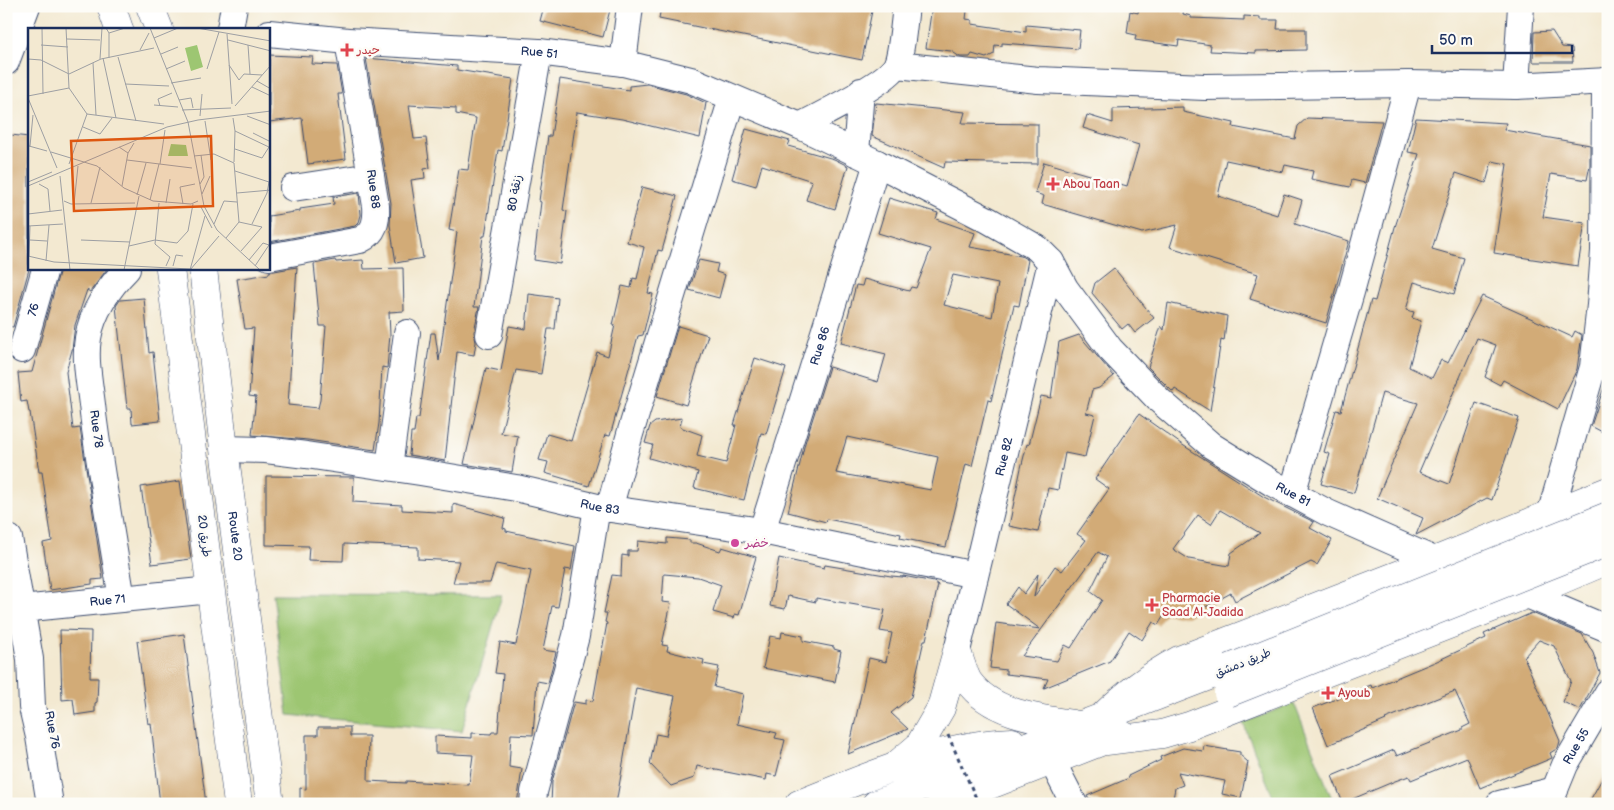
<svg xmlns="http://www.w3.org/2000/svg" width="1614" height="810" font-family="'Balsamiq Sans','Playpen Sans Arabic',sans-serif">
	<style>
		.green { fill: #9dc672; stroke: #5c7a68 }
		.building { fill: #d2ab77; fill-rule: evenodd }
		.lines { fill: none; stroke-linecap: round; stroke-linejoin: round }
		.minor-casing { stroke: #3b4b6f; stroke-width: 28 }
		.major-casing { stroke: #3b4b6f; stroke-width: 29 }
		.highway-casing { stroke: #3b4b6f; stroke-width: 29 }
		.minor { stroke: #fff; stroke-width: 26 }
		.major { stroke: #fff; stroke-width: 28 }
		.highway { stroke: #fff; stroke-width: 28 }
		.highway-bridge-casing { stroke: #3b4b6f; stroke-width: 29; stroke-linecap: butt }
		.path-bridge { stroke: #3b4b6f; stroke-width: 3; stroke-dasharray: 4 4; stroke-linecap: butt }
		.highway-bridge { stroke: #fff; stroke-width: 28 }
		.health-dot { fill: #e0444e; stroke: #fdfcf7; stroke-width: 2 }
		.hotel-dot { fill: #d1479c; stroke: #fdfcf7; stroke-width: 2 }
		.labels { text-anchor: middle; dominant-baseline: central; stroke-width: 5; stroke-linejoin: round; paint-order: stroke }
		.health-label { font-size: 12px; fill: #be3a42; stroke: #fdfcf7; text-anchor: start }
		.street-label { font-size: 12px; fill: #1b2f5e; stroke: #fdfcf7 }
		.hotel-label { font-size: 12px; fill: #b23c85; stroke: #fdfcf7; text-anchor: start }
		.inset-road { fill: none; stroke: #9d9fa3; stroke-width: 1 }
		.view { fill: #de5710; fill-opacity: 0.15; stroke: #de5710; stroke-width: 2.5 }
		.inset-edge { fill: none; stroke: #1b2f5e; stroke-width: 2.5 }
	</style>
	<rect width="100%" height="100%" fill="#fdfcf7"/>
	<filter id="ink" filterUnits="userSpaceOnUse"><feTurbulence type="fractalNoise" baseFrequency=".02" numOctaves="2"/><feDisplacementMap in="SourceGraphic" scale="10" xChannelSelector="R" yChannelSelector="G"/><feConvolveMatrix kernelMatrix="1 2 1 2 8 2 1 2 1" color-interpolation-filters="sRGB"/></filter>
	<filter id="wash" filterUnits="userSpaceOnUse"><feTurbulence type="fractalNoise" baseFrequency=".0096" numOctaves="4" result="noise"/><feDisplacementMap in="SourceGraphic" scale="20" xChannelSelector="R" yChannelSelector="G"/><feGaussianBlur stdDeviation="1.12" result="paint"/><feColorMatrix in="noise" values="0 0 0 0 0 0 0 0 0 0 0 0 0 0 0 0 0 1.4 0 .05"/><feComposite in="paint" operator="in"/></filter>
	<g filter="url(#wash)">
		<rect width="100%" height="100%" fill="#f3e9d1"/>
		<path class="green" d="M273,594L502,595L462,731L288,715Z
			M1294,703L1334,804H1276L1243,723Z"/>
		<g id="blocks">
			<path class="building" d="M544,6H611L603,37L540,21Z
				M661,6H873L862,60L659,19Z
				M932,6L967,11L966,19L972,20V24L1026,32V25L1080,30L1078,49L1002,43V46L995,45L994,54L986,58L972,54L970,57H960L951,51L926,48Z
				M1139,6H1184L1183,14L1191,16V18L1244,20V16L1260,17V20H1278L1277,29H1306V50L1256,51V53L1210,51L1211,45L1179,40L1178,46L1135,40L1136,35L1127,33L1130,11L1138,13Z
				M1552,31L1562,47L1572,48L1573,62H1533L1534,32Z
				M269,55L313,57L312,64L337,65L342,94H338L346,159L308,164L302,118L269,122Z
				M366,58L457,66V70L513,79L502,151L498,150L485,236H483L474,307H479L474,332L476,342L474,355L457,352L445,461L409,455L411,433H414L416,418H419L431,333H435L439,361L457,232L449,230L459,169L468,170L476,118L456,114V108L409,105L414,139L426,138L430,168L424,169L425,178L411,180L423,258L396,263L390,225L391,203Z
				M560,79L629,90V86L647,84L686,94L706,103L700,138L622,119L577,112L563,210L567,211L560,264L534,260L541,202L539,201L548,136H551Z
				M876,103L965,112L962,123L1038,124V164L945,162L944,168L872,136Z
				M1183,107V112L1234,123L1233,127L1295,139L1298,126L1307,118L1382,121L1365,183L1352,180L1350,187L1311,179L1313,171L1285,165L1283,172L1226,160L1218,196L1277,215L1284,194L1302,200L1295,224L1349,241L1326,323L1250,299L1258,274L1170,247L1177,225L1142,233L1042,204L1044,196L1035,193L1044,162L1127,186L1139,145L1083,128L1087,115L1113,123V109Z
				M1416,118L1506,123L1504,130L1590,145V165L1587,180L1551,174L1543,217L1585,223L1578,266L1494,253L1507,164L1492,161L1486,183L1456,173L1432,249L1464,258L1454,294L1414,282L1406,310L1414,312L1412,318L1421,321L1409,367L1432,378L1441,360L1448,363L1482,296L1572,337L1575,331L1582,335L1577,369L1558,409L1503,380L1500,385L1485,377L1496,345L1477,338L1419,472L1449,484L1476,403L1519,418L1492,500L1487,498L1416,535L1423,518L1377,498L1418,403L1382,393L1354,493L1321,484L1330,454L1324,452L1336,410L1341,411L1371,300L1375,301L1395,227L1419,154L1408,152Z
				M746,129L790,141L788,146L834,159L848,166L835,209L806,200L812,181L762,165L756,186L732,179Z
				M11,135L29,137V269L13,327L6,326V178Z
				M642,187L677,196L662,251L658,250L648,293L653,294L643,335L638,336L610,436L605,435L589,486L545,473L548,462L539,460L547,434L571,441L597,352L608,356L615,325H613L622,286L631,288L633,278L637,279L644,247L627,242Z
				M359,193L361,215L359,222L355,226L269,242V216L300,211V209L334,204L333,197Z
				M889,198L938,213L936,219L975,233L970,247L1021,256L1028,260L1019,306L1014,305L991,401L988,400L972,466L966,464L946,547L900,538L901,534L827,519L826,522L788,512L805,443L829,367L878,382L886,354L841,343L856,285L862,286L864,279L909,291L911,287L916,288L931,249L878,233ZM953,275L998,284L992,317L944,305ZM847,437L938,457L931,490L836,473Z
				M335,260L336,262L363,260L364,269L403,268L404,311L389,312L390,335L387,368L382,367L379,423L375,450L308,440L252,435L256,397L249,396L254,328L245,329L237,279L269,274V272L297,267L288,405L318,408L320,400L326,326H320L314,264Z
				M699,260L718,264L716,272L725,275L719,298L689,290Z
				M1114,268L1154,318L1135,333L1128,324L1122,329L1092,293L1095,283Z
				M60,269H107L90,292L87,290L75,325L72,350L66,372L73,429L80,428L103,579L92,580V584L50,590L43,543L52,541L42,472H39L30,412H29L27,401L21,402L18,373L32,372Z
				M529,294L558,298L555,329H548L541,374L516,370L501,433L518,436L512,472L464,464L486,368L501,371L509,326L526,329Z
				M144,298L149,353L153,352L160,421L132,424L131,408H127L116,306L120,300Z
				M1168,303L1227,316L1224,341L1221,340L1210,411L1175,389L1173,392L1148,367L1161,326L1164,330Z
				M678,326L708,335L686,405L657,396Z
				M1079,335L1114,376L1099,388L1092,390L1086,413L1095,415L1085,457L1065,453L1058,490L1048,488L1038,532L1009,526L1021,468L1027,444L1029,445L1041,396L1051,398L1059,342Z
				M755,358L786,368L766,434L761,433L744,500L694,488L698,472L649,458L653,445L645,443L650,426L655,422L682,418L680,427L702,435L697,456L726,463L736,425H734Z
				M1608,375V435L1591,426Z
				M1139,414L1181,444L1264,497L1314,522L1310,528L1332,540L1317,565L1311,562L1235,601L1231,593L1187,617L1165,614L1158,625L1153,622L1142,640L1129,631L1110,661L1044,688L1048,679L1006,674V670L990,668L996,623L1040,629L1006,604L1018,587L1024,594L1038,574L1034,597L1055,566L1062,571L1086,540L1077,534L1109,489L1095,479ZM1220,510L1260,533L1231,553L1229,566L1189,559L1173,549L1198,515L1211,524ZM1098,552L1107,557L1090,591L1102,600L1071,648L1065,645L1057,661L1022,656Z
				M266,476L354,477L353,502L402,505V510L453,513V504L505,518L503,528L506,529V531L575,546L571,570L565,569L558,607L552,606L543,650L556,652L548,683L537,681L533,735L511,734L509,767L522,769L517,804H300V788L306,789V735H318V727H350V736H369L368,781L406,783V781L469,785L473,755L435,753V736L472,738V733L491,734L492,732H498L503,674L495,673L500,642L516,645L531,571L496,564L490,583H453L459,561L418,559V547L344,544L343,561L308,560L309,546L266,545Z
				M180,481L191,559L152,564L141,487Z
				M667,538L690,540V543H696L720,551L722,547L756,557L739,615L735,614L734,618L713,612L721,585L698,577L664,574L662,602L671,603L662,645L668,646L667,651L704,660L703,664L719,667L714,687L743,694L737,724L777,733L775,738L785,740L776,776L767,774L766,780L697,766L694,778L671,786L650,764L656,734L666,736L675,696L636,688L616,804H551L552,782L574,702L586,704V700L593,701L607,623L605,622L607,613H604L612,575L621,576L622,555L628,556V551H637L638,541L667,544Z
				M779,558L824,568L825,565L891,576L903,577V576L934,582L938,585L926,640H924L911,697L891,713L908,729L848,754L869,658L886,662L892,633L880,631L885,610L816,598V602L788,596L785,609L770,606Z
				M1532,613L1582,634L1593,653L1600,673L1580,710L1563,702L1571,681L1554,646L1539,640L1524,657L1560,741L1558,748L1550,753L1552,758L1480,788L1467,757L1411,780L1409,776L1395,781L1343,803L1332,776L1394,750L1397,756L1462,730V728L1470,724L1455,691L1385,719L1386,720L1328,745L1313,708L1371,685L1372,688L1437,661L1486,638L1484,634Z
				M60,630L91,631L90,678H98L97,702L95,703V712L75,715L73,699L62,700Z
				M782,632L803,636V641L834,647V649L841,651L835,682L763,668L770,636L781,638Z
				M184,634L206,804H160L151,723L148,724L137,641Z
				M1204,746L1240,752V755L1248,762L1241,798L1222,794L1225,781L1178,772L1183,785L1175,788L1172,804H1105L1088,798L1087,796L1129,778L1128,776L1161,760L1160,757L1183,748L1203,751Z
				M1608,768V804H1588Z"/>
		</g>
	</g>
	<g filter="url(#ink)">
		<use href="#blocks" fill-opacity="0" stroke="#3b4b6f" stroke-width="1"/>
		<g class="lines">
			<defs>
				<g id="minor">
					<path d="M230,29L234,6"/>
					<path id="s1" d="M269,33L348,41L539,52L623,63L691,80L800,126L877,163L988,220L1037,248L1051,262L1065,288L1110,349L1159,400L1212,446L1272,483L1328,513L1450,567"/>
					<path d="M6,62L27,6"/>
					<path d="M623,63L630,6"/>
					<path d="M897,65L1038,80L1205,87L1408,84L1516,86L1608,81"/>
					<path d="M1516,86L1521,6"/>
					<path d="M800,126C819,116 890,81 897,64C902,51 904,21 906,6"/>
					<path d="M856,153L861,91"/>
					<path d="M293,188L371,176"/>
					<path d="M269,257L360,240C375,233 377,221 376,206L348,41"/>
					<path d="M489,335L539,52"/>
					<path id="s2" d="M22,350L45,269"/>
					<path id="s3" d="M224,449L266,450L306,455L420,472L516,488L597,507L762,531L975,575"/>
					<path d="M389,467L407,333"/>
					<path d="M1292,494L1351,292L1408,84"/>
					<path d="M609,509L630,434L732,98"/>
					<path d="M1550,515L1593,367L1600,305L1604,251L1605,81"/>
					<path id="s4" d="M762,531L877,163"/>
					<path d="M9,538L30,659L32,707L39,737L50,804"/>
					<path d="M1513,589L1608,629"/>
					<path d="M122,599C112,538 101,476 93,414C91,390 84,362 88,338C92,312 109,287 127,269"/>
					<path id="s5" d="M6,608L21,609L211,590"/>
					<path id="s6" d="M957,651L1051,262"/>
					<path d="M1052,761L1074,804"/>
					<path d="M533,804L534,792L576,636L597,507"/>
					<path d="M1499,804L1555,790"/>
					<path id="s7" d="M1549,804L1565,765L1608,692"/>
				</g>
				<g id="major">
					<path d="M111,6L119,29"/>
					<path d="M150,6L159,29"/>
					<path d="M170,269L238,804"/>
					<path id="s8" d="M203,269L224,449L270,804"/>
				</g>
				<path id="highway" d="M957,651C960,661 963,672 968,681C992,715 1041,719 1078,725
					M1102,717C1127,693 1148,677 1179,660L1434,561L1608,491
					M1106,741L1162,734L1189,726L1528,594L1608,560
					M899,763L919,746L941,708L957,651
					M799,804C868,777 937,745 1012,742
					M876,804L1230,668
					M941,804L1121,734"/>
			</defs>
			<use href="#minor" class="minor-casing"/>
			<use href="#major" class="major-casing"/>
			<use href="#highway" class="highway-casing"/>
			<use href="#minor" class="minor"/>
			<use href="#major" class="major"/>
			<use href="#highway" class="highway"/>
			<defs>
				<path id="highway-bridge" d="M1230,668L1608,516
					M1228,693L1608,542"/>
			</defs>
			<use href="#highway-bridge" class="highway-bridge-casing"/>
			<path class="path-bridge" d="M948,735L976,798"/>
			<use href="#highway-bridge" class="highway-bridge"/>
		</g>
	</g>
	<g class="health-dot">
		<path d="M344.5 42.5h5v5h5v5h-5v5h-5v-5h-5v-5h5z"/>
		<path d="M1050.5 176.5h5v5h5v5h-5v5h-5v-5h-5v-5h5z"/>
		<path d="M1149.5 597.5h5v5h5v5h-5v5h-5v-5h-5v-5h5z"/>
		<path d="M1325.5 685.5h5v5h5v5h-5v5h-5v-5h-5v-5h5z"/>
	</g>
	<circle class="hotel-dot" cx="735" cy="543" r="5"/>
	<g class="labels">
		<g class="health-label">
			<text x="357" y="50">حيدر</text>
			<text x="1063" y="184">Abou Taan</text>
			<text x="1162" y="598">Pharmacie<tspan x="1162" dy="14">Saad Al-Jadida</tspan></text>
			<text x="1338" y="693">Ayoub</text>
		</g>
		<g class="street-label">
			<text stroke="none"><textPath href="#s1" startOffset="271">Rue 51</textPath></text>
			<text transform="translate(373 189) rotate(82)">Rue 88</text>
			<text transform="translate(515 193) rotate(-80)">زنقة 80</text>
			<text stroke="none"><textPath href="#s2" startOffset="42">76</textPath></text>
			<text stroke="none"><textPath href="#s4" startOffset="194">Rue 86</textPath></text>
			<text transform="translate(96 429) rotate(82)">Rue 78</text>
			<text stroke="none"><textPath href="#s6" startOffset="200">Rue 82</textPath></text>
			<text stroke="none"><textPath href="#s1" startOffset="1171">Rue 81</textPath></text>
			<text stroke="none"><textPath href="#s3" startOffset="381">Rue 83</textPath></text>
			<text transform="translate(204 536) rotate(83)">طريق 20</text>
			<text stroke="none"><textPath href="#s8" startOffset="269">Route 20</textPath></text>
			<text stroke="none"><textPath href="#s5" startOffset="102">Rue 71</textPath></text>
			<text transform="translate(1243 663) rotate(-22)">طريق دمشق</text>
			<text transform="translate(52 730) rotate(79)">Rue 76</text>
			<text stroke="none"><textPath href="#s7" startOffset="64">Rue 55</textPath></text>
		</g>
		<g class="hotel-label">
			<text x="745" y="543">خضر</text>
		</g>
	</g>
	<g transform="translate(28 28)">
		<rect width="242" height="242" fill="#f3e9d1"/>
		<path d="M169,17L175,39L163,43L157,20ZM143,116L158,117L160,128H140Z" fill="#9dc672"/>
		<path class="inset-road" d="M14,0L15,66M38,0L41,60M78,0L81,5V30M122,0L160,94L176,178L189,202L232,242M169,0L243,13M81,5L97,0M199,6L204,76M126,10L150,0M39,11L72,12M200,12L243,23M13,17L40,19M220,17L222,46M112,22L121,5M133,26L150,19M90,29L108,93M75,30L88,90M0,31L13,32L41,46L73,31L126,20M72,31L74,0M65,35L68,87M201,37L211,52L216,46L234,47M138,41L157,33M179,41L191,4M229,53L243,61M143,55L173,50M97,56L141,58M224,59L243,68M41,60L59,86M0,68L41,60M0,70L29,140M151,72L163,70L165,80M126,77L150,79M132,78L130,71L144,65M207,78L243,37M154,82L203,80M59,86L136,96M172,88L174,66M219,88L243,97M205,90L207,103L243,120M177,93L183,132M55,99L72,106L84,90M225,105L243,114M1,118L19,123M2,118L5,87M91,119L100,125L106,115M207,121L234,130L241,119M23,124L69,138L96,160L125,173L163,176L170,173M166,128L186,126L206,135L211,194L198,210M99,132L164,140M206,134L207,103M41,136L59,86M132,136L137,102M207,143L241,154L239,165L224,196M32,148L42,242M0,154L24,144M11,156L20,161L22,183M172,156L176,149L173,127M0,158L139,99L170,92L243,83M94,158L100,125M209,165L243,162M174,166L182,148M109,167L118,135M122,172L131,136M36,173L43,176L107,175M63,175L72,139M131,175L127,216L142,229L138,238M138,175L142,151M46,176L50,138M155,176L152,159L167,156M173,179L184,200M0,186L34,182M211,194L234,199L213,223M186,196L196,173L209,174M0,198L35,196M2,212L19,213M53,212L102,214M101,218L127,212L149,215L160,203L165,176M0,228L26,234L162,241M1,228L2,198M221,232L235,215L241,217L227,238M18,233L21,197M145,238L148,227L155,228M96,242L111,168M162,242L177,188M162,242L191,208"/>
		<path class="view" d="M183,108L185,178L46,183L43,113Z"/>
		<rect width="242" height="242" class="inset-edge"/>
	</g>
	<rect width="1614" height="810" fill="none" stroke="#fdfcf7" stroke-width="25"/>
	<path d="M1432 45v8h140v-8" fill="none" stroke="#1b2f5e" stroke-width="2.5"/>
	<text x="1439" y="45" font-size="15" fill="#1b2f5e" stroke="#fdfcf7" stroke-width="4" paint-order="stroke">50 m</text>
</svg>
